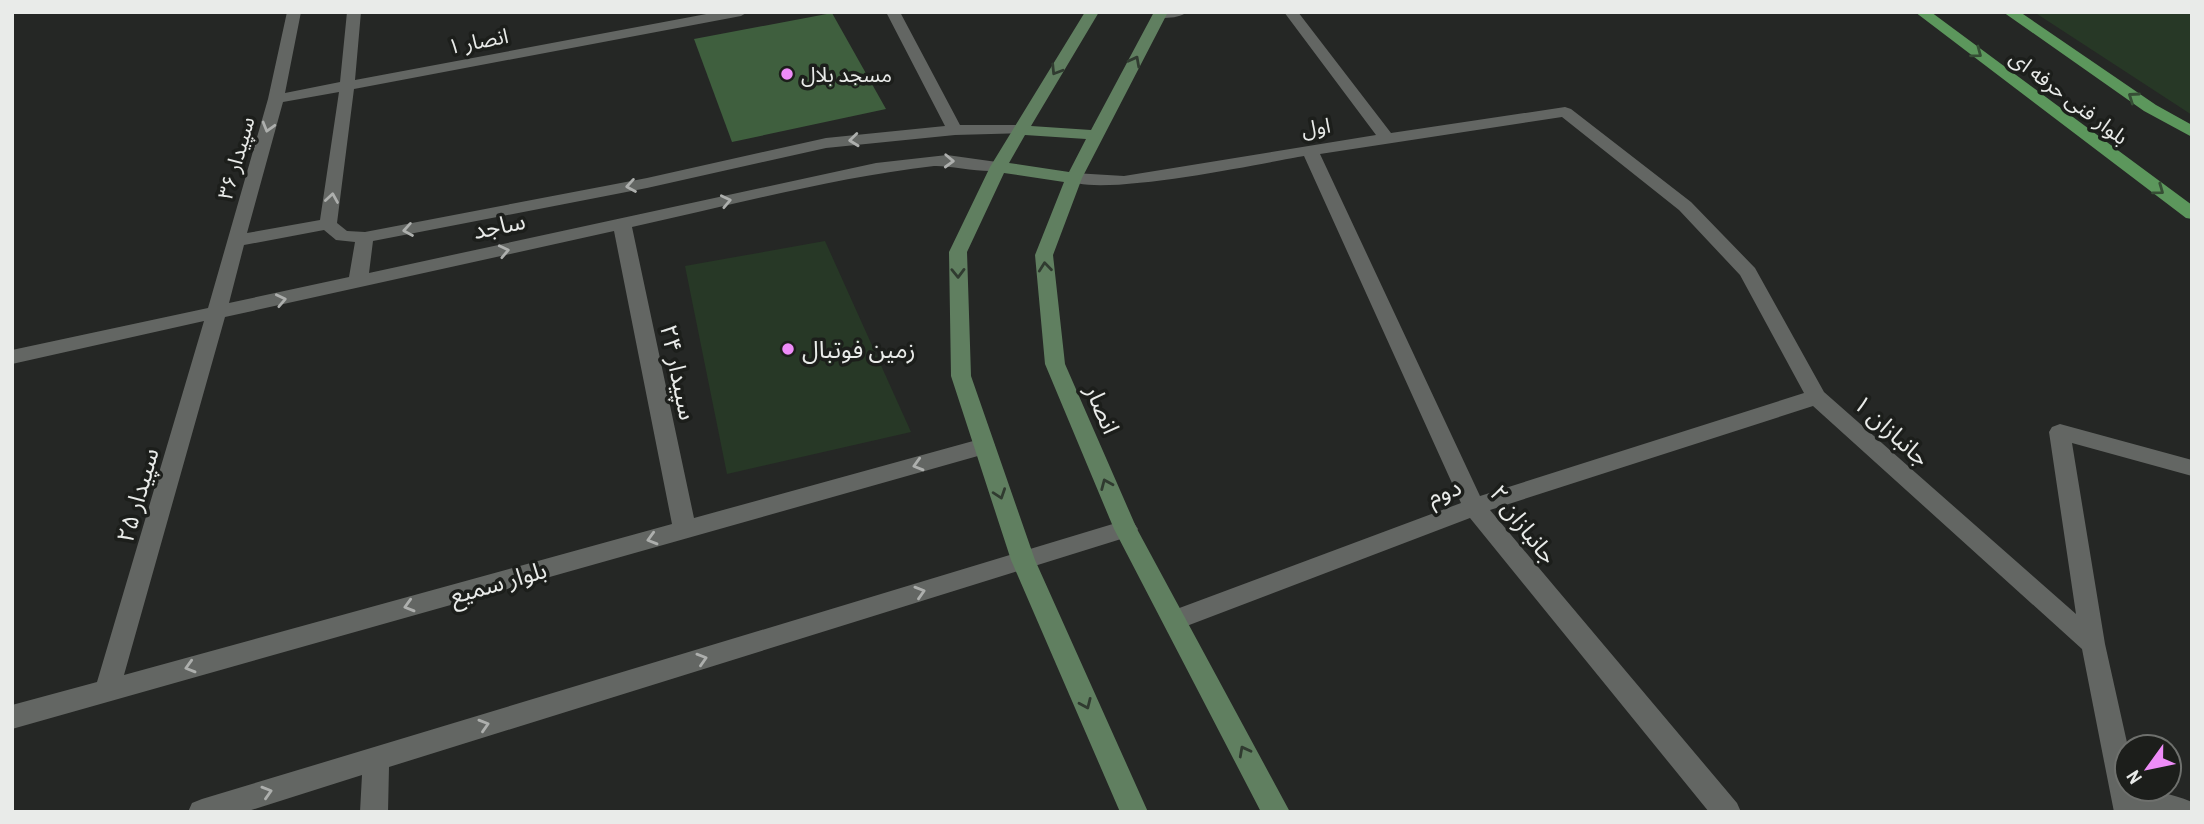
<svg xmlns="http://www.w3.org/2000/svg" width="2204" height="824" font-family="'Archivo Narrow','Noto Sans Arabic',sans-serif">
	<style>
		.green { fill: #273826 }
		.building { fill: #3f5f3e }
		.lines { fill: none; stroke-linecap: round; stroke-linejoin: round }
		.street { fill: #636663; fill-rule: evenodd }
		.secondary { fill: #607f60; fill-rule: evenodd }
		.primary { fill: #5c975c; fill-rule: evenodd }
		.oneway { stroke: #364e35 }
		.oneway2 { stroke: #303b30 }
		.oneway3 { stroke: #adafad }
		.poi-dot { fill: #ee8cf8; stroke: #1c1e1b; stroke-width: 2.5 }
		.labels { text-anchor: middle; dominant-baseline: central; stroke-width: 7; stroke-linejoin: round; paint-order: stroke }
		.far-street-label { font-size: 21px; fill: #e9ebe9; stroke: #1c1e1b }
		.far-poi-label { font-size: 21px; fill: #e9ebe9; stroke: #1c1e1b; text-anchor: start }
		.street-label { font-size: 24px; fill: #e9ebe9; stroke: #1c1e1b }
		.poi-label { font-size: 24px; fill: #e9ebe9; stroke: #1c1e1b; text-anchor: start }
	</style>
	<rect width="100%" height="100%" fill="#252725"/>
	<path class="green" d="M2034,12H2192V115Z
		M825,241L911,432L727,474L685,266Z"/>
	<path class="building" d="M832,13L886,109L732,142L694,39Z"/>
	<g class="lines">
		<path class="street" d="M287,12H301L285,93L340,82L347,12H361L355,80L717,12H748L741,16L354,89L337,223L347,231L365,232L647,178L826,138L945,126L886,12H900L960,125H1019L1025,127L1027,130L1025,133L955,135L826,148L647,188L373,241L369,273L876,163L947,155L1004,163L1006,167C998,177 951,165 934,166C832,178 732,205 632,227L694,518L984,438L992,440L995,446L992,452L12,729V705L97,682L204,321L12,364V350L208,308L268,99ZM339,92L320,220L247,233L283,102ZM324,230L336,240L355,242L349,277L229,303L244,245ZM614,231L672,524L124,675L225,317Z
			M1154,12H1187C1180,18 1164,19 1155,17Z
			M1284,12H1298L1391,133L1565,107L1571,109L1691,202L1755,268L1824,392L2076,614L2049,432L2052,427L2060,424L2192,460V476L2072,443L2105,644L2128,747L2127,789C2150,789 2170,793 2192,802V812H2114L2082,649L1813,406L1490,510L1737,803L1741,812H1709L1470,518L1184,627L1175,630L1166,627L1163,620L1166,613L1461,503L1304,156C1268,162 1086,201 1066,178L1074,173L1124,176L1376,135ZM1562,117L1679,210L1740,275L1804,393L1480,496L1320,154Z
			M1126,520L1134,523L1138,529L1134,535L389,767L388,812H360L362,775L245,812H188L192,803L202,799Z"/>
		<path class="secondary" d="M1085,12H1099L1031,126L1091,130L1154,12H1168L1082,178L1053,255L1065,364L1137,529L1290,812H1261L1114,529L1045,364L1035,255L1064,182L1004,173L967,252L971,376L1035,560L1148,812H1120L1011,560L951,376L949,252L990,167ZM1025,135L1086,139L1069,172L1009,163Z"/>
		<path class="primary" d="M1915,12H1931L2192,205V219L2186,218Z
			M2003,12H2020L2156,105L2192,125V137L2144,111Z"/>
	</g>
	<defs><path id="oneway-chevron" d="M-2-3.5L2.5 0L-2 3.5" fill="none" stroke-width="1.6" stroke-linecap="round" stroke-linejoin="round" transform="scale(1.75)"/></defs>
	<g class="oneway">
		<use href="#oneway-chevron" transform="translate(1977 53) rotate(37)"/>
		<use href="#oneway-chevron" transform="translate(2133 97) rotate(-145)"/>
		<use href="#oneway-chevron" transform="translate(2159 190) rotate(36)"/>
	</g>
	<g class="oneway2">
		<use href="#oneway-chevron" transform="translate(1135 61) rotate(-62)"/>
		<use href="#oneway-chevron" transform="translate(1056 70) rotate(122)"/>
		<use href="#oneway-chevron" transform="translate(1045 267) rotate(-96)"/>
		<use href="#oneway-chevron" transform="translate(958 273) rotate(89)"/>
		<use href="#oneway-chevron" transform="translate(1106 484) rotate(-113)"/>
		<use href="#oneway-chevron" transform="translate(1000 494) rotate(71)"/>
		<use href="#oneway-chevron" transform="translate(1086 704) rotate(66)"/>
		<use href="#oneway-chevron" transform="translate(1244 751) rotate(-118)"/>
	</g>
	<g class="oneway3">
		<use href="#oneway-chevron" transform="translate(268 127) rotate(106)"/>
		<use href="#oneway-chevron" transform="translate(854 140) rotate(174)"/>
		<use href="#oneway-chevron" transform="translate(949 161) rotate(2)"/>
		<use href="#oneway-chevron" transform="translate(631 186) rotate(170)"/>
		<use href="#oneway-chevron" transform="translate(332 198) rotate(-81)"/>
		<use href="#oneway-chevron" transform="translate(726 201) rotate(-12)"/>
		<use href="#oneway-chevron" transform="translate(408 230) rotate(170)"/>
		<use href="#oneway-chevron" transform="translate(504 251) rotate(-12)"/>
		<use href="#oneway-chevron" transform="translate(281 300) rotate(-12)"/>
		<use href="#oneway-chevron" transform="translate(918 465) rotate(164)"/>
		<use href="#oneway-chevron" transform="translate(652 539) rotate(164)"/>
		<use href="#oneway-chevron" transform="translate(920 592) rotate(-17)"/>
		<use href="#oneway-chevron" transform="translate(409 606) rotate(164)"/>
		<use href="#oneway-chevron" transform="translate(702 659) rotate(-17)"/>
		<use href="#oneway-chevron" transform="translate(190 667) rotate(164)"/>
		<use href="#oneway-chevron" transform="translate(484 725) rotate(-17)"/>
		<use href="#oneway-chevron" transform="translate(267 792) rotate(-17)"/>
	</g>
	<g class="poi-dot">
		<circle cx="787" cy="74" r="7"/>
		<circle cx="788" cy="349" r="7"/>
	</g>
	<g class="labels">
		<g class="far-street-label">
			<text transform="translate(478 41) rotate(-11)">انصار ۱</text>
			<text transform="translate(2069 97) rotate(37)">بلوار فنی حرفه ای</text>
			<text transform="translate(1316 127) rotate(-9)">اول</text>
			<text transform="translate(236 158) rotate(-74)">سپیدار ۳۶</text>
		</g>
		<g class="far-poi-label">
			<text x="801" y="74">مسجد بلال</text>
		</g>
		<g class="street-label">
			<text transform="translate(499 225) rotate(-12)">ساجد</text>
			<text transform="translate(679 372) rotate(78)">سپیدار ۲۴</text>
			<text transform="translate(1103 409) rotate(67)">انصار</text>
			<text transform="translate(1892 430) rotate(42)">جانبازان ۱</text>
			<text transform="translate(1444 491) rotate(-20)">دوم</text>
			<text transform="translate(137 495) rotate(-74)">سپیدار ۲۵</text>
			<text transform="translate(1524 524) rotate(52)">جانبازان ۲</text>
			<text transform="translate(498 582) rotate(-16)">بلوار سمیع</text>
		</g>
		<g class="poi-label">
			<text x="802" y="349">زمین فوتبال</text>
		</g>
	</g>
	<rect width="2204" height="824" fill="none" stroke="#e9ebe9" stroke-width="28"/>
	<g transform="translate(2148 768) rotate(237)"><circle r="33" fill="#1c1e1b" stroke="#6e706d" stroke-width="2"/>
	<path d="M0-5L12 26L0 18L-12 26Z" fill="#ee8cf8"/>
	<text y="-10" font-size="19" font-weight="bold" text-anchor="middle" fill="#e9ebe9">N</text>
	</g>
</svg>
